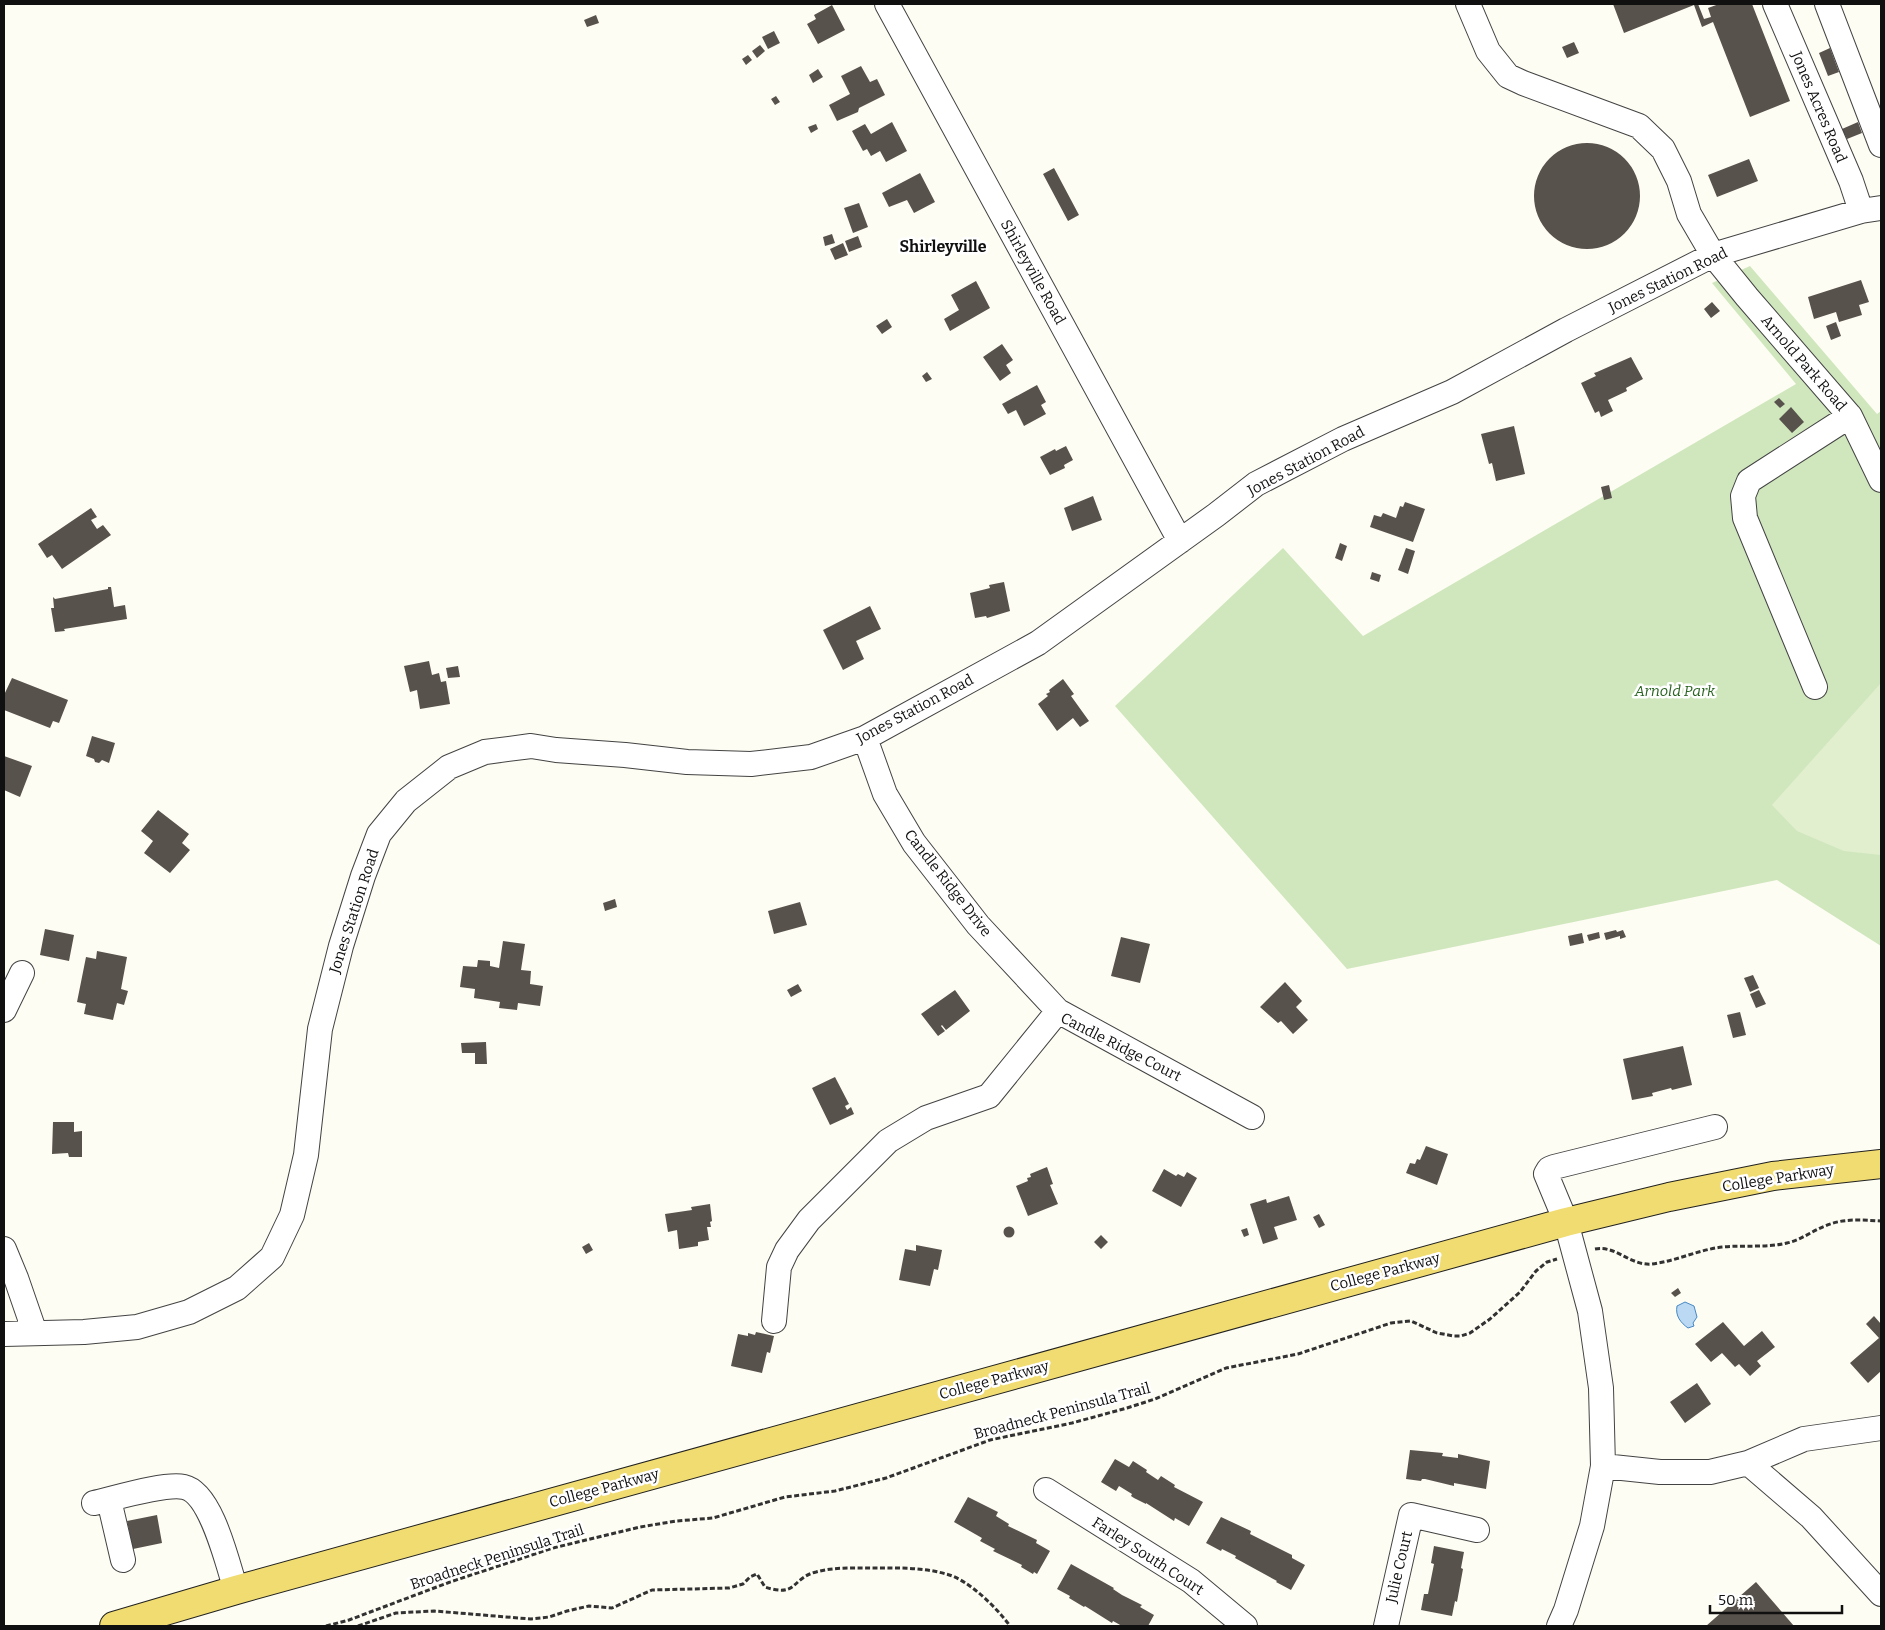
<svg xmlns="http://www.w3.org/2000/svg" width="1885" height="1630" font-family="Bitter,serif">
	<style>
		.green { fill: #d0e7be }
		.pitch { fill: #e1efcf }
		.water { fill: #bbd9f3; stroke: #4688c6 }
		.building { fill: #58524d }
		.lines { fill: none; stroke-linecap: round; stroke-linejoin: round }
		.minor-casing { stroke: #434343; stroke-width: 26 }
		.major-casing { stroke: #212121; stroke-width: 30 }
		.path { stroke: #323232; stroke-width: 3; stroke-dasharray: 5 2.5; stroke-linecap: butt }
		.minor { stroke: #fff; stroke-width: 24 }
		.major { stroke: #f0dc71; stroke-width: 28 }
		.labels { text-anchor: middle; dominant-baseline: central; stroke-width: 5; stroke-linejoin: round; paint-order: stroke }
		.street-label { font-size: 15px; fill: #101010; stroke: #fff }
		.park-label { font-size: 15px; font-style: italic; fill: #2b6423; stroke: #fff }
		.neighbourhood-label { font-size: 16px; font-weight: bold; fill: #101010; stroke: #fff }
	</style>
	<rect width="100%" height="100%" fill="#fefdf3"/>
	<path class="green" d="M1750,266L1877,414L1881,411V946L1777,880L1347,969L1115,706L1283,548L1363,636L1796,384L1712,283Z"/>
	<path class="pitch" d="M1881,683V855L1844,851L1797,831L1772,805Z"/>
	<path class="water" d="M1685,1302L1694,1306L1697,1317L1693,1323L1694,1326L1688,1328C1681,1323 1675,1316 1677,1306Z"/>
	<path class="building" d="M1613,4H1698L1704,19L1711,17L1708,8L1719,4H1752L1790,101L1750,117L1713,22L1702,27L1694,5L1624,33Z
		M832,5L845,30L818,44L807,24L816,19L814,15Z
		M596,15L599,23L587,27L584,20Z
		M774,31L780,43L768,49L762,37Z
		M1574,42L1579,53L1567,58L1562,47Z
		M760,45L765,51L757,58L752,51Z
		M1830,48L1839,72L1828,76L1819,53Z
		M748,55L752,60L746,65L742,59Z
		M861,66L870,82L877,79L885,95L859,108L858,112L837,121L829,105L850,94L841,76Z
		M818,69L823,77L813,83L809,75Z
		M776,96L780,102L775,105L771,99Z
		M892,122L907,151L886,162L880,151L871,156L867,149L863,151L852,131L865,124L871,134Z
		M1858,122L1862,133L1847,139L1842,129Z
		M816,124L818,129L811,133L808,127Z
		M1534 196a53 53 0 1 1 106 0a53 53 0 1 1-106 0Z
		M1749,159L1758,181L1717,197L1708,175Z
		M1054,168L1079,215L1068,221L1043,174Z
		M920,173L935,202L914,213L907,200L889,207L882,193Z
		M859,203L868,227L853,233L844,208Z
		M832,234L835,243L825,246L823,237Z
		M858,236L862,247L849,252L845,241Z
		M843,243L848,255L835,260L830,249Z
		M1861,280L1869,302L1859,305L1862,315L1839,322L1836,312L1814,319L1808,297Z
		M976,281L990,308L950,331L944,319L959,310L951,295Z
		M1712,302L1720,311L1711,318L1704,309Z
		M887,319L892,327L882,334L876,326Z
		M1836,322L1841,336L1831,340L1826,326Z
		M1002,344L1013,360L1006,365L1011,373L1000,381L983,357Z
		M1631,357L1643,379L1626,388L1627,391L1608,400L1613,411L1601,417L1599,411L1595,413L1581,383L1596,376L1594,373L1597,372Z
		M927,372L932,379L926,382L922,376Z
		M1037,385L1046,402L1041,405L1046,414L1024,426L1016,410L1008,414L1002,404Z
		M1779,398L1785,404L1780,408L1774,402Z
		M1791,407L1804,422L1792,433L1779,419Z
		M1514,426L1525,474L1496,481L1492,463L1489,464L1481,434Z
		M1066,446L1073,460L1064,465L1065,468L1050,475L1040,457L1055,449L1056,451Z
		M1609,485L1612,498L1604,500L1601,487Z
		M1093,496L1102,520L1072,531L1064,508Z
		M1405,502L1425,509L1413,542L1370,527L1374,515L1381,517L1383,513L1396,518L1400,506L1403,507Z
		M91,508L97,517L91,520L97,529L103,525L111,535L62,569L52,555L47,558L38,544Z
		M1340,543L1347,546L1342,561L1335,558Z
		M1406,548L1415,551L1408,574L1398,570Z
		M1372,572L1381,575L1379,582L1370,579Z
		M1004,582L1010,611L987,618L986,616L975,618L970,593L990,588L989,585Z
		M108,587H111L114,607L125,605L127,619L64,629L65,631L55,632L51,608H54L53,597L55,599L108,589Z
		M870,606L881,629L856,641L864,659L843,670L823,630Z
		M429,661L432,675L439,673L441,682L446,681L450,704L420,709L417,690L410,692L404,666Z
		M458,666L460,677L448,678L446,668Z
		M12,678L68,700L59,723L53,721L50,728L4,710V695Z
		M1063,679L1074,694L1071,696L1089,721L1080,727L1073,718L1057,731L1038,704L1048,696L1046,694L1050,692L1049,690Z
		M92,736L115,743L109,763L102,760L99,763L95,762L94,759L86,756Z
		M4,756L32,766L20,797L4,790Z
		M158,810L189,834L182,843L190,850L170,873L144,853L153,841L141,831Z
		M615,899L617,907L605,911L603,903Z
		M800,902L807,925L774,934L768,911Z
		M45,929L74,935L69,961L40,955Z
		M1616,930L1617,932L1623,930L1626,937L1620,939V936L1606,940L1604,933Z
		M1599,932L1600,938L1589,941L1587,935Z
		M1582,933L1584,943L1570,946L1568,936Z
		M1121,937L1150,944L1140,983L1111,976Z
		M503,941L525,944L521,970L531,971L530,984L543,986L540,1006L518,1003L517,1010L499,1008L500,1002L474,998L475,989L460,987L463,966L477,967L478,960L490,961V966L499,968Z
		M97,951L127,957L121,989L128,991L124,1005L117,1003L113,1020L84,1014L86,1004L77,1002L86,957L96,959Z
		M1753,975L1759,988L1750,992L1744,978Z
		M1285,982L1302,1001L1296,1007L1308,1020L1293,1034L1281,1021L1278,1023L1260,1007Z
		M798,984L802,991L791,997L787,990Z
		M955,990L970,1011L946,1030L942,1025L941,1026L945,1031L938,1036L921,1014Z
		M1759,990L1766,1004L1756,1008L1750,994Z
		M1740,1012L1746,1035L1733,1038L1727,1015Z
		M486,1042L487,1064H475V1053H462L461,1043Z
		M1683,1046L1692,1085L1672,1090L1671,1088L1652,1093L1653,1096L1632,1100L1623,1059Z
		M835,1077L849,1104L845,1106L847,1110L851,1107L854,1114L830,1125L812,1088Z
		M53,1122H74V1132L82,1131V1157H69L68,1153L52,1154Z
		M1426,1146L1448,1154L1437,1185L1406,1173L1410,1163L1415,1164L1417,1159L1420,1160Z
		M1047,1167L1053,1184L1050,1185L1058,1204L1028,1216L1016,1186L1028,1181L1027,1178L1031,1177L1030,1174Z
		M1164,1169L1176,1176L1178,1174L1184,1177L1187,1172L1197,1178L1181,1207L1152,1191Z
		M1289,1196L1297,1220L1274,1227L1278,1239L1263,1244L1250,1204L1266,1199L1267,1203Z
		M710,1204L712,1221L710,1222L711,1227H707L709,1240L698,1242V1246L679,1249L677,1230L668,1232L665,1214L692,1210L691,1207Z
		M1319,1214L1325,1225L1319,1228L1313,1217Z
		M1003.5 1232a5.5 5.5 0 1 1 11 0a5.5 5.5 0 1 1-11 0Z
		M1247,1228L1249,1235L1244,1237L1241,1230Z
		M1101,1235L1108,1242L1101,1249L1094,1242Z
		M589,1243L593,1250L586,1254L582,1247Z
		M916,1245L942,1250L938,1270L934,1269L930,1286L899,1280L905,1249L916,1251Z
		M1678,1288L1681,1293L1675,1297L1671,1293Z
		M1874,1316L1881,1324V1371L1868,1383L1850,1363L1879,1338L1866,1324Z
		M1723,1322L1744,1346L1762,1331L1775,1347L1757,1361L1761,1366L1750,1376L1739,1364L1735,1367L1722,1353L1711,1362L1695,1344Z
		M756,1332L774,1336L770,1353L767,1352L762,1373L731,1366L738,1334L748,1336V1333L755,1335Z
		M1697,1383L1711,1404L1685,1423L1670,1402Z
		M1410,1450L1443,1453L1442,1456L1458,1458V1454L1490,1461L1486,1489L1454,1483V1486L1425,1479H1422L1421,1481L1406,1479Z
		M1115,1459L1129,1467L1133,1461L1147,1470L1146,1472L1158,1480L1161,1476L1175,1485L1174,1487L1203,1502L1189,1526L1175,1518L1174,1521L1146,1503V1504L1134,1498L1131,1496L1132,1494L1119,1486L1116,1491L1101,1482Z
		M968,1497L998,1512L996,1516L1009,1524L1008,1526L1037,1540L1036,1543L1050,1551L1037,1574L1034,1572L1033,1574L1021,1567L1022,1565L993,1551L995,1549L980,1541L982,1538L954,1522Z
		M157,1515L162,1543L133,1549L127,1521Z
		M1221,1517L1251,1531L1250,1534L1292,1555V1558L1305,1565L1291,1590L1276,1582L1277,1581L1235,1558L1236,1556L1222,1549L1221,1551L1206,1543Z
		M1434,1546L1464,1552L1461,1568L1463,1569L1457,1602L1455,1601L1452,1616L1421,1610L1424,1594H1428L1434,1564L1431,1563Z
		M1071,1564L1114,1588L1113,1589L1122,1595L1142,1605L1140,1607L1154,1615L1148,1626H1122L1113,1621L1112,1623L1085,1606L1084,1607L1069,1598L1070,1596L1057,1589Z
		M1756,1582L1794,1626H1706Z"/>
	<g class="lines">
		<defs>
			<path id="minor" d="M887,4L1180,541
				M1468,4L1488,51L1508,76L1523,83L1639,126L1663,149L1679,181L1689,214L1713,255L1747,297L1850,416L1881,480
				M1775,4L1851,181L1861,211
				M1827,4L1881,145
				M1815,687L1745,518L1743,496L1749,481L1850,416
				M865,738L885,794L914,843L978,925L1058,1011L1252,1117
				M4,1010L22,973
				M4,1249L16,1278L35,1333
				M774,1321L779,1267L787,1250L809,1220L888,1141L926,1118L989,1096L1058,1011
				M4,1334L84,1332L137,1327L189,1312L237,1288L272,1257L292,1215L306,1155L320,1029L341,946L363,876L379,834L406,801L449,767L485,752L531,746L556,750L625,755L687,762L751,764L811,757L865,738L1038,643L1216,515L1256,484L1343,439L1452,392L1566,330L1713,255L1861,211L1881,208
				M1748,1463L1811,1517L1881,1594
				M1603,1466L1660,1472H1710L1748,1463L1804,1439L1881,1428
				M1046,1490L1191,1581L1245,1626
				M109,1500L123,1560
				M94,1503C116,1498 164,1483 184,1487C212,1493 228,1566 236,1590
				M1386,1626L1411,1515L1477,1530
				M1559,1626L1566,1610L1592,1526L1603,1466L1601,1388L1590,1311L1566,1222L1546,1174L1549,1169L1554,1167L1715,1127"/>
			<path id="major" d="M114,1626L236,1590L1566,1222L1669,1197L1773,1176L1881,1164"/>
		</defs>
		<use href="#minor" class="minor-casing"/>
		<use href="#major" class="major-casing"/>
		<path class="path" d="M1595,1249C1616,1245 1630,1266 1652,1264C1676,1261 1698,1250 1722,1247C1744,1245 1766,1248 1787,1243C1801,1240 1812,1231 1825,1226C1843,1218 1862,1220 1881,1221
			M326,1626L349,1620L450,1582L553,1548L640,1527L676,1521L713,1518L785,1497L835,1491L886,1478L990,1440L1072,1423L1127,1408L1155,1399L1226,1368L1298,1354L1391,1323L1411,1321L1437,1333L1454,1336H1461L1470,1333L1490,1319L1520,1292L1536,1271L1547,1262L1557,1259
			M358,1626L396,1613L434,1611L531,1619L549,1617L567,1611L589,1606L612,1608L652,1590L729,1588L743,1584L750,1577L757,1574L765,1587C798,1598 791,1578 816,1572C834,1567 854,1568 873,1568C897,1568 922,1567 946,1574C968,1579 997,1608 1010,1626"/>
		<use href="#minor" class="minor"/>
		<use href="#major" class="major"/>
	</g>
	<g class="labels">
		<g class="street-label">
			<text transform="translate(1819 107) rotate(67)">Jones Acres Road</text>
			<text transform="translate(1033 272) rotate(61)">Shirleyville Road</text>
			<text transform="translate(1668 280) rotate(-26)">Jones Station Road</text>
			<text transform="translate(1804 363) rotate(49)">Arnold Park Road</text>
			<text transform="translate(1306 461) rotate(-28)">Jones Station Road</text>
			<text transform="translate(915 709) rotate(-28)">Jones Station Road</text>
			<text transform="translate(948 883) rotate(52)">Candle Ridge Drive</text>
			<text transform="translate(354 911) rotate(-72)">Jones Station Road</text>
			<text transform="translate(1121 1047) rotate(27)">Candle Ridge Court</text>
			<text transform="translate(1778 1178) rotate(-9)">College Parkway</text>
			<text transform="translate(1385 1272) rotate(-15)">College Parkway</text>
			<text transform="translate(994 1380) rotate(-15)">College Parkway</text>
			<text transform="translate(1062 1411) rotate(-15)">Broadneck Peninsula Trail</text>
			<text transform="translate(604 1488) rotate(-15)">College Parkway</text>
			<text transform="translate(1148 1556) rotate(33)">Farley South Court</text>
			<text transform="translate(497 1557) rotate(-18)">Broadneck Peninsula Trail</text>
			<text transform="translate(1399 1567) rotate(-77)">Julie Court</text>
		</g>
		<g class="park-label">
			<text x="1675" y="691">Arnold Park</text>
		</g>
		<g class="neighbourhood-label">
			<text x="943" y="246">Shirleyville</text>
		</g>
	</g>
	<rect width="1885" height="1630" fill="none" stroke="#101010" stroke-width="10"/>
	<path d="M1710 1605v8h132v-8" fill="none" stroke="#101010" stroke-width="2.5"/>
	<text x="1718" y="1605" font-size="15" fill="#101010" stroke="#ffffff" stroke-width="4" paint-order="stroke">50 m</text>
</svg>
